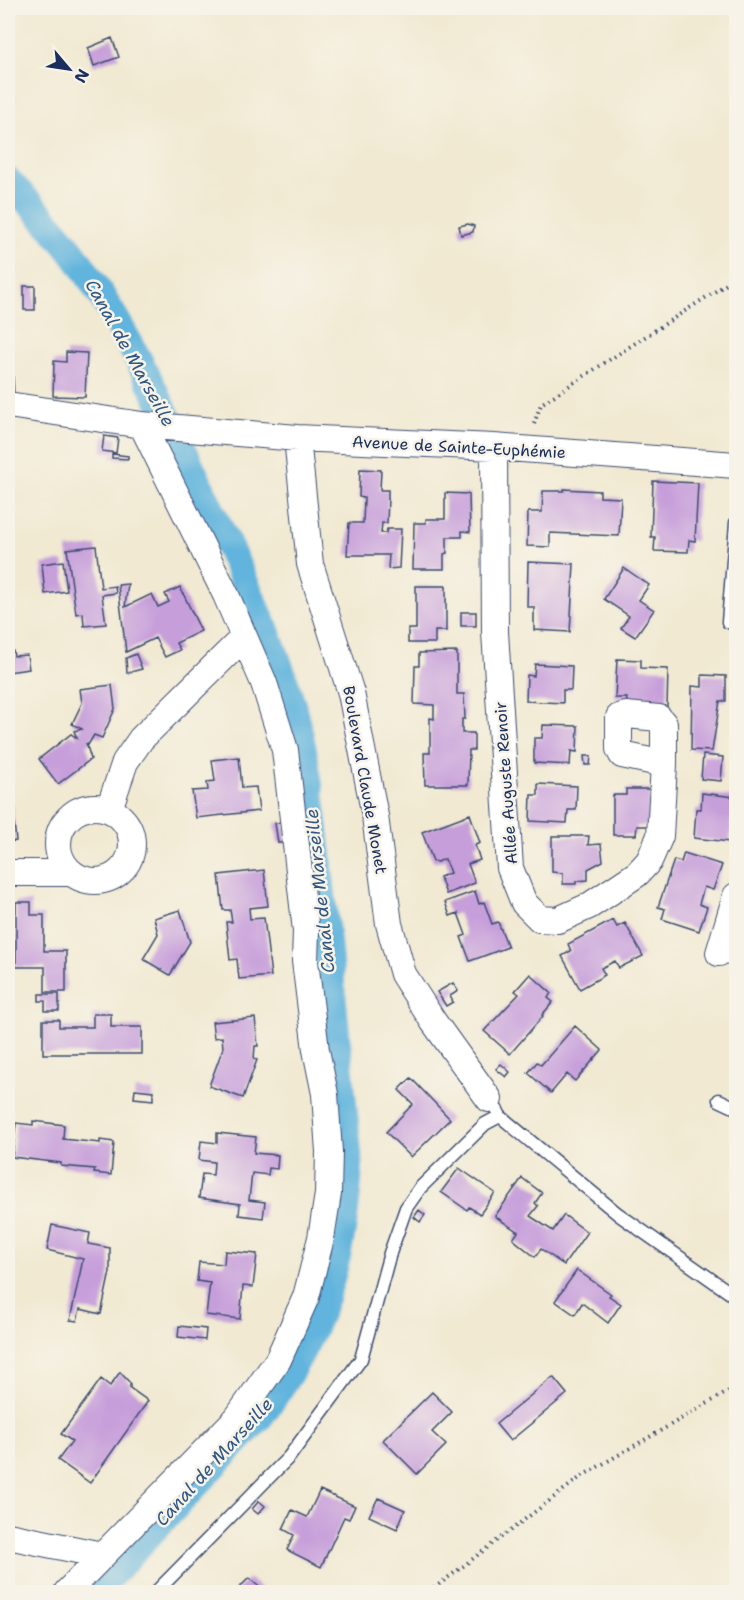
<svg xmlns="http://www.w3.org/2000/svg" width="744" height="1600" font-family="'Shantell Sans',sans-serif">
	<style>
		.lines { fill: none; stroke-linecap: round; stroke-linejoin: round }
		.canal { stroke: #61b4dd; stroke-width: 28 }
		.building { fill: #c69eda }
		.lane-casing { stroke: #3b4b6f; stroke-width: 15 }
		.street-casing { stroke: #3b4b6f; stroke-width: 28 }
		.path { stroke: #3b4b6f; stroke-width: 4; stroke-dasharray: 1.5 4.5; stroke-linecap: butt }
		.lane { stroke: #fff; stroke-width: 12 }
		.street { stroke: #fff; stroke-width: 26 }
		.labels { text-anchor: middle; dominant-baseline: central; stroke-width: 5; stroke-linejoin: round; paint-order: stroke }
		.street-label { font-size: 16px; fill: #1b2f5e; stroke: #f7f3e8 }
		.water-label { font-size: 18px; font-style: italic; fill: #305784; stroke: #f7f3e8 }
	</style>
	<rect width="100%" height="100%" fill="#f7f3e8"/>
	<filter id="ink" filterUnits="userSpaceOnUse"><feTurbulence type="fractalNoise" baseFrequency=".0167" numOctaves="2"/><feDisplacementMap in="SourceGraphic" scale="12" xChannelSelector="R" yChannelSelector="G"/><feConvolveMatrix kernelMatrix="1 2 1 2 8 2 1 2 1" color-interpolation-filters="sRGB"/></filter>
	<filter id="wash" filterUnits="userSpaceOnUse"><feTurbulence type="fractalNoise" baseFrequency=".008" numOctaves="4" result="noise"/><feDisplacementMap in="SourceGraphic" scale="24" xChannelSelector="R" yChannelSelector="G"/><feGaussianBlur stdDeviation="1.35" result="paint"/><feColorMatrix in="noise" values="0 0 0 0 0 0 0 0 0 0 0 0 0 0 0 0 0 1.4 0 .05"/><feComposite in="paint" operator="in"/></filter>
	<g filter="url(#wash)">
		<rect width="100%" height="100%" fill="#f1e9d2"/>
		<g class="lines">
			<path class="canal" d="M8,181C32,205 55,229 75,256C133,337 174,431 216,520C247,587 279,652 297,723C312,786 317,850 324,914C333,997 341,1080 349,1164C344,1265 319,1337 259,1418L95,1592"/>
		</g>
		<g id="blocks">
			<path class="building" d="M112,38L119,57L94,66L88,48Z
				M468,224L474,226L473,232L461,235L459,226Z
				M24,286H35V310H24Z
				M8,350H12L14,397L8,396Z
				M66,352L87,353L85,397L53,396L54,361L66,362Z
				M8,432H11L13,449L8,450Z
				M104,436L118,438L116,453L102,451Z
				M112,454L128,456V459L112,458Z
				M360,469L381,470L380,490H388V497L387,523H382L381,533H386L387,529H401L399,568L388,569L389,555H347L349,523H363L364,498L359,497Z
				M653,481L698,483L695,541L689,540L688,552L654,551L655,537H651Z
				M564,489L600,491V497L621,498L619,536L550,533V547L527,546L528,512H542L543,491H564Z
				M445,493L469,494L470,532L462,531V537H447V553L444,554V569H413L414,523H426V519H445Z
				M96,546L101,588L115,586L116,593L102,595L106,624L84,626L83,613L76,614L67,549Z
				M63,561L67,591L45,594L42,564Z
				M528,562L574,564L570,632L534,630V607H527Z
				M624,568L649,585L639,600L654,610L635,637L621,628L629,616L604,599Z
				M128,584L125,607L152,594L158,607L169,602L165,594L180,587L201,631L176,643L180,650L165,657L155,638L126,652L118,585Z
				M416,586H446V631H435V643H408V629H416Z
				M461,612H476V626H461Z
				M8,651H13L14,656L27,655L29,669L8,672Z
				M457,652V694H464L465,719H462V733H474V750H469L468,785H425L424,753H430V718L434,719V705L414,704L415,666H419V653Z
				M136,654L142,669L127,673L126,658Z
				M617,659L641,660V668L668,669L667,707L626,705L627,698H615Z
				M535,664L572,666L571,690H563V703L526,701L527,675L534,676Z
				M702,675L726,676V701H720L712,751L691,750L692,686L702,687Z
				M112,685L115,709L102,738L94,735L88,745L86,743L91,759L58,784L39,759L71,734L77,738L74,731L82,729L72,724L82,703L80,689Z
				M543,725L578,726L577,752L571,751L570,765L534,763V738H542Z
				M736,753V768L732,767Z
				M703,755L723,757L721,781L701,779Z
				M584,756H591L590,765H585Z
				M239,757L242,788L256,787L259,811L196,818L192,791L208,790L207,782L215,781L212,760Z
				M538,784L577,786L576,810H568L567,823L530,821L531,795H538Z
				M626,789H650L649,826H637L636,835H613V795H626Z
				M702,793L734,797L730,842L694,838L696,809H701Z
				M12,803L16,841L8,842V804Z
				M470,814L480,843L475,845L480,860L468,864L475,883L446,894L440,877L450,873L445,859L437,862L433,861L422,832Z
				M284,822L287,843H278L275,823Z
				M552,836H589L588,845L601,844L603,861L588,869V880L576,881V884H563V873L552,872Z
				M684,853L722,865L713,890L704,887L699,904L707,907L699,931L662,919L665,909L658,907L674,860L681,862Z
				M264,870L268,906L249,908L250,919L264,918L271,976L239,979L237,959L230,960L226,922H232L230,910H223L219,875Z
				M475,891L479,904L484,902L492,924L498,922L508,947L470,961L461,937L466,935L458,913L450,916L445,902Z
				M16,902H31V915H44V951H66V992H45V967H16Z
				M180,910L190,942L170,975L143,959L158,934L154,918Z
				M613,920L617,927L625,923L643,956L619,968L615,961L601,968L605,975L580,989L562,956L571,951L568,944Z
				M530,974L551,993L548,998L553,1002L542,1015L543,1016L510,1054L484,1031L519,994L515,991Z
				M453,983L458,991L450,996L453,1002L446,1006L437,992Z
				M39,994H59V1011H45V1001H39Z
				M93,1014H111V1027H142V1054H43V1020H59V1027H93Z
				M255,1018L258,1046H255L254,1059L257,1060L243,1098L209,1086L223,1048L222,1037L214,1038L212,1022Z
				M575,1026L602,1050L575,1081L567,1074L551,1093L528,1073L537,1062L541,1065Z
				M501,1064L510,1072L506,1077L496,1069Z
				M411,1078L450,1119L411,1157L386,1132L413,1104L399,1090Z
				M135,1089L153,1091V1100L134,1098Z
				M33,1121L64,1125L63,1139L100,1143V1140L114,1142L111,1175L94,1173L95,1169L61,1166V1163L12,1157L16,1123L33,1125Z
				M217,1133L256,1137L254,1153L278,1155L277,1169L269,1168L268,1175L252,1173L249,1200L265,1202L263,1218L239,1215L240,1204L199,1198L202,1174L213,1175L214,1162L199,1160L201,1141L217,1143Z
				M459,1168L495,1193L480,1214L469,1207L467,1210L441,1192Z
				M522,1178L542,1193L535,1203L538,1206L530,1216L553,1231L564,1215L587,1232L564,1265L541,1249L535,1257L513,1239L518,1232L495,1216Z
				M419,1210L425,1215L420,1222L414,1217Z
				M52,1225L90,1233L88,1244L110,1248V1272L101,1314L80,1309L77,1321L70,1320L83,1259L47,1250Z
				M225,1251L257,1254L253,1287L243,1286L240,1319L206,1315L210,1283L197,1281L199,1262L224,1264Z
				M577,1270L611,1294L609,1296L621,1304L608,1323L582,1303L575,1315L555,1301Z
				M179,1326L206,1329L205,1340L178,1337Z
				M120,1372L130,1383V1388L148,1401L90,1483L58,1460L72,1441L61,1434L101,1379L110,1386Z
				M553,1377L567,1394L510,1441L496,1424Z
				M432,1392L452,1412L432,1432L446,1445L417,1474L383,1440Z
				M320,1490L355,1506L349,1519L344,1517L321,1567L287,1550L294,1535L283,1529L292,1510L307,1517Z
				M378,1498L405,1510L397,1529L369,1516Z
				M259,1501L265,1506L258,1514L252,1509Z
				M249,1578L265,1592H235Z"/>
		</g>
	</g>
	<g filter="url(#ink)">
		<use href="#blocks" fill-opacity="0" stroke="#3b4b6f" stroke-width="1.5"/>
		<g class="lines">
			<defs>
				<path id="lane" d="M736,523L728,622L736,623
					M719,1100L736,1108
					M497,1110L500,1116L618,1214L736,1297
					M156,1592L289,1457L361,1359L390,1253L406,1208L420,1188L485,1124L500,1116"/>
				<path id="street" d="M8,405L142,425L297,438L494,447L736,465
					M297,438L310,564L351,693L375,816L389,924L403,974L433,1021L489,1099
					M494,447L495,632L510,868L524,903L540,919L558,920L589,906L637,874L649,861L660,836L664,764V724L659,718L626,715L619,717V749L622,755L664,764
					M58 844a37 37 0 1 1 74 0a37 37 0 1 1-74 0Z
					M109,809L125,762L141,739L243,638
					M8,873H71
					M719,953L736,896
					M8,1536L102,1555
					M67,1592L237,1418L278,1360L306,1297L321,1238L328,1194L329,1152L325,1094L316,1050L305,961L306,931L285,750L264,683L226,595L142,425"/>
			</defs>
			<use href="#lane" class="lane-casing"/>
			<use href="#street" class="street-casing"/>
			<path class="path" d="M534,424L541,404L736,278
				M429,1592L582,1476L736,1387"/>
			<use href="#lane" class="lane"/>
			<use href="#street" class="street"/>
		</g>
	</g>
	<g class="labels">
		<g class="street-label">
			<text transform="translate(459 447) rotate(3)">Avenue de Sainte-Euphémie</text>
			<text transform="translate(365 780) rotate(80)">Boulevard Claude Monet</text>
			<text transform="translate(506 783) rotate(-94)">Allée Auguste Renoir</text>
		</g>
		<g class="water-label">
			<text transform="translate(130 353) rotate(61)">Canal de Marseille</text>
			<text transform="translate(320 891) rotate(-96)">Canal de Marseille</text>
			<text transform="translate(214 1462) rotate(-48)">Canal de Marseille</text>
		</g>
	</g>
	<rect width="744" height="1600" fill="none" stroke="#f7f3e8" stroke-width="30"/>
	<g transform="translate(69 69) rotate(119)" stroke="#f7f3e8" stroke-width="4.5" paint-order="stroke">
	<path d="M0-4.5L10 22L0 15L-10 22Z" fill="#1b2f5e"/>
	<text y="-9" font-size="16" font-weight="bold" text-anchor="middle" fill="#1b2f5e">N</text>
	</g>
</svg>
